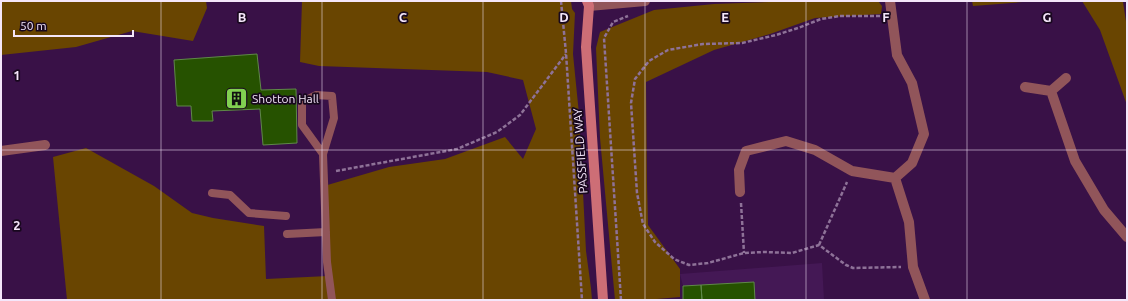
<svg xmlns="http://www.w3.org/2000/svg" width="1128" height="301" font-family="Ubuntu,sans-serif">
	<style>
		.built { fill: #441855 }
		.green { fill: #694501 }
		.building { fill: #265200; stroke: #5f8849 }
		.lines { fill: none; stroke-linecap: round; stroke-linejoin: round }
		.path { stroke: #8e7298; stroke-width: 2.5; stroke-dasharray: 4 2; stroke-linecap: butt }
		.lane { stroke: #91555a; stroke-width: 8 }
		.street { stroke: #91555a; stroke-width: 10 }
		.secondary { stroke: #cd6e76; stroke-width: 10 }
		.grid { fill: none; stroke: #f4e6fa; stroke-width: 1; stroke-opacity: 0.55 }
		.labels { text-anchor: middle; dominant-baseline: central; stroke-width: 3.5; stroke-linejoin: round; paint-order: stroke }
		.poi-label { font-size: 12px; fill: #f4e6fa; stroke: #18081e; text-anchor: start }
		.street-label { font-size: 12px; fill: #f4e6fa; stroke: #18081e }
		.grid-label { font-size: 13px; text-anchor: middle; font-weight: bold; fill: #f4e6fa; stroke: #18081e; stroke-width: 3.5; stroke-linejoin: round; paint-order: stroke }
	</style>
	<rect width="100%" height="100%" fill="#391147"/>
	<path class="built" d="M822,263L824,300H683V286L680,274Z"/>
	<path class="green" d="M1,1H206L207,8L193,41L132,31L76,47L1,55Z
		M302,1H571L572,9L575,13L573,54L579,114L586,251L591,288L592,300H67L53,157L86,148L154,186L192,213L213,218L264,226L266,279L328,276L324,186L389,167L445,159L505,137L523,159L536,129L523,80L487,72L319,66L300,62Z
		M797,1H878L882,6L881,14L815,18L770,34L714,50L646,82L647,184L648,225L680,269V297L645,300H615L600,138L596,48L600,32L654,10L714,4Z
		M972,1H1036L973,6Z
		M1082,1H1122L1123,2L1127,28V105L1100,30Z"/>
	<path class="building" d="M257,54L261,90L296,89L297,143L263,145L260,109L212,111L213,121H192L191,106H177L174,60Z
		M754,282L755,300H702L701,285Z
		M701,285L702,300H683V286Z"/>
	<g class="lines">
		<path class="path" d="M561,1L566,53L582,300
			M880,16H840L821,19L798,28L776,35L742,43L703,44L668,50L649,61L635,79L631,103L637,193L643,224L655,242L674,259L689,265L708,263L744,253L764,252L792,253L819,245L846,265L853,268L901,267
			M336,171L457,149L497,132L520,115L566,54
			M741,203L744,253
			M819,245L847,182
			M621,300L604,38L613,22L628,16"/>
		<path class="lane" d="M323,154L302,125V102L316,95L332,96L334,118L323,154L327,262L332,300
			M212,193L230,195L249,213L286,216
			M287,234L326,232"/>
		<path class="street" d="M589,6L645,1
			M1025,87L1051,91L1075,161L1104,210L1127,237
			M1051,91L1066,78
			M1,151L45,145
			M895,178L909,222L913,267L925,300
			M740,192L739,170L746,151L786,141L815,150L852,171L895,178L912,163L924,134L912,83L897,55L890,1"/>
		<path class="secondary" d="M587,1L589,6L586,47L603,300"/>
	</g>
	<path class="grid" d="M161,1V300M322,1V300M483,1V300M645,1V300M806,1V300M967,1V300M1,150H1127"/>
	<defs>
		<symbol id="building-square" viewBox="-11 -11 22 22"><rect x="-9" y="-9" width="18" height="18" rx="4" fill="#81d051" stroke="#18081e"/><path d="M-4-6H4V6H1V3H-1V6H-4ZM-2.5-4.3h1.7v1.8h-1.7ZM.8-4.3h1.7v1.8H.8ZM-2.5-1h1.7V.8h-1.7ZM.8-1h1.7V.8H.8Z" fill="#111"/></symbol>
	</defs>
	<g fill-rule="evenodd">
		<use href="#building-square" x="224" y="86" width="25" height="25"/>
	</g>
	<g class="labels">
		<g class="poi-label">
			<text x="252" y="98">Shotton Hall</text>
		</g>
		<g class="street-label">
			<text transform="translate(580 151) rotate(-94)">PASSFIELD WAY</text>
		</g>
	</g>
	<g class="grid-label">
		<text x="242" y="22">B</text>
		<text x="403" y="22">C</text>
		<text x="564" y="22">D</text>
		<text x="725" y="22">E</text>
		<text x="886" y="22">F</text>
		<text x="1047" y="22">G</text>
		<text x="17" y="80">1</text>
		<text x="17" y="230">2</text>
	</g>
	<rect width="1128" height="301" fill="none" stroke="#f4e6fa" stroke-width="4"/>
	<path d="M14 30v6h119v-6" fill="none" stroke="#f4e6fa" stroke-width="2"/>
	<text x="20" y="30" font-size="12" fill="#f4e6fa" stroke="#18081e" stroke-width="3" paint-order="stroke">50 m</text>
</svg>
